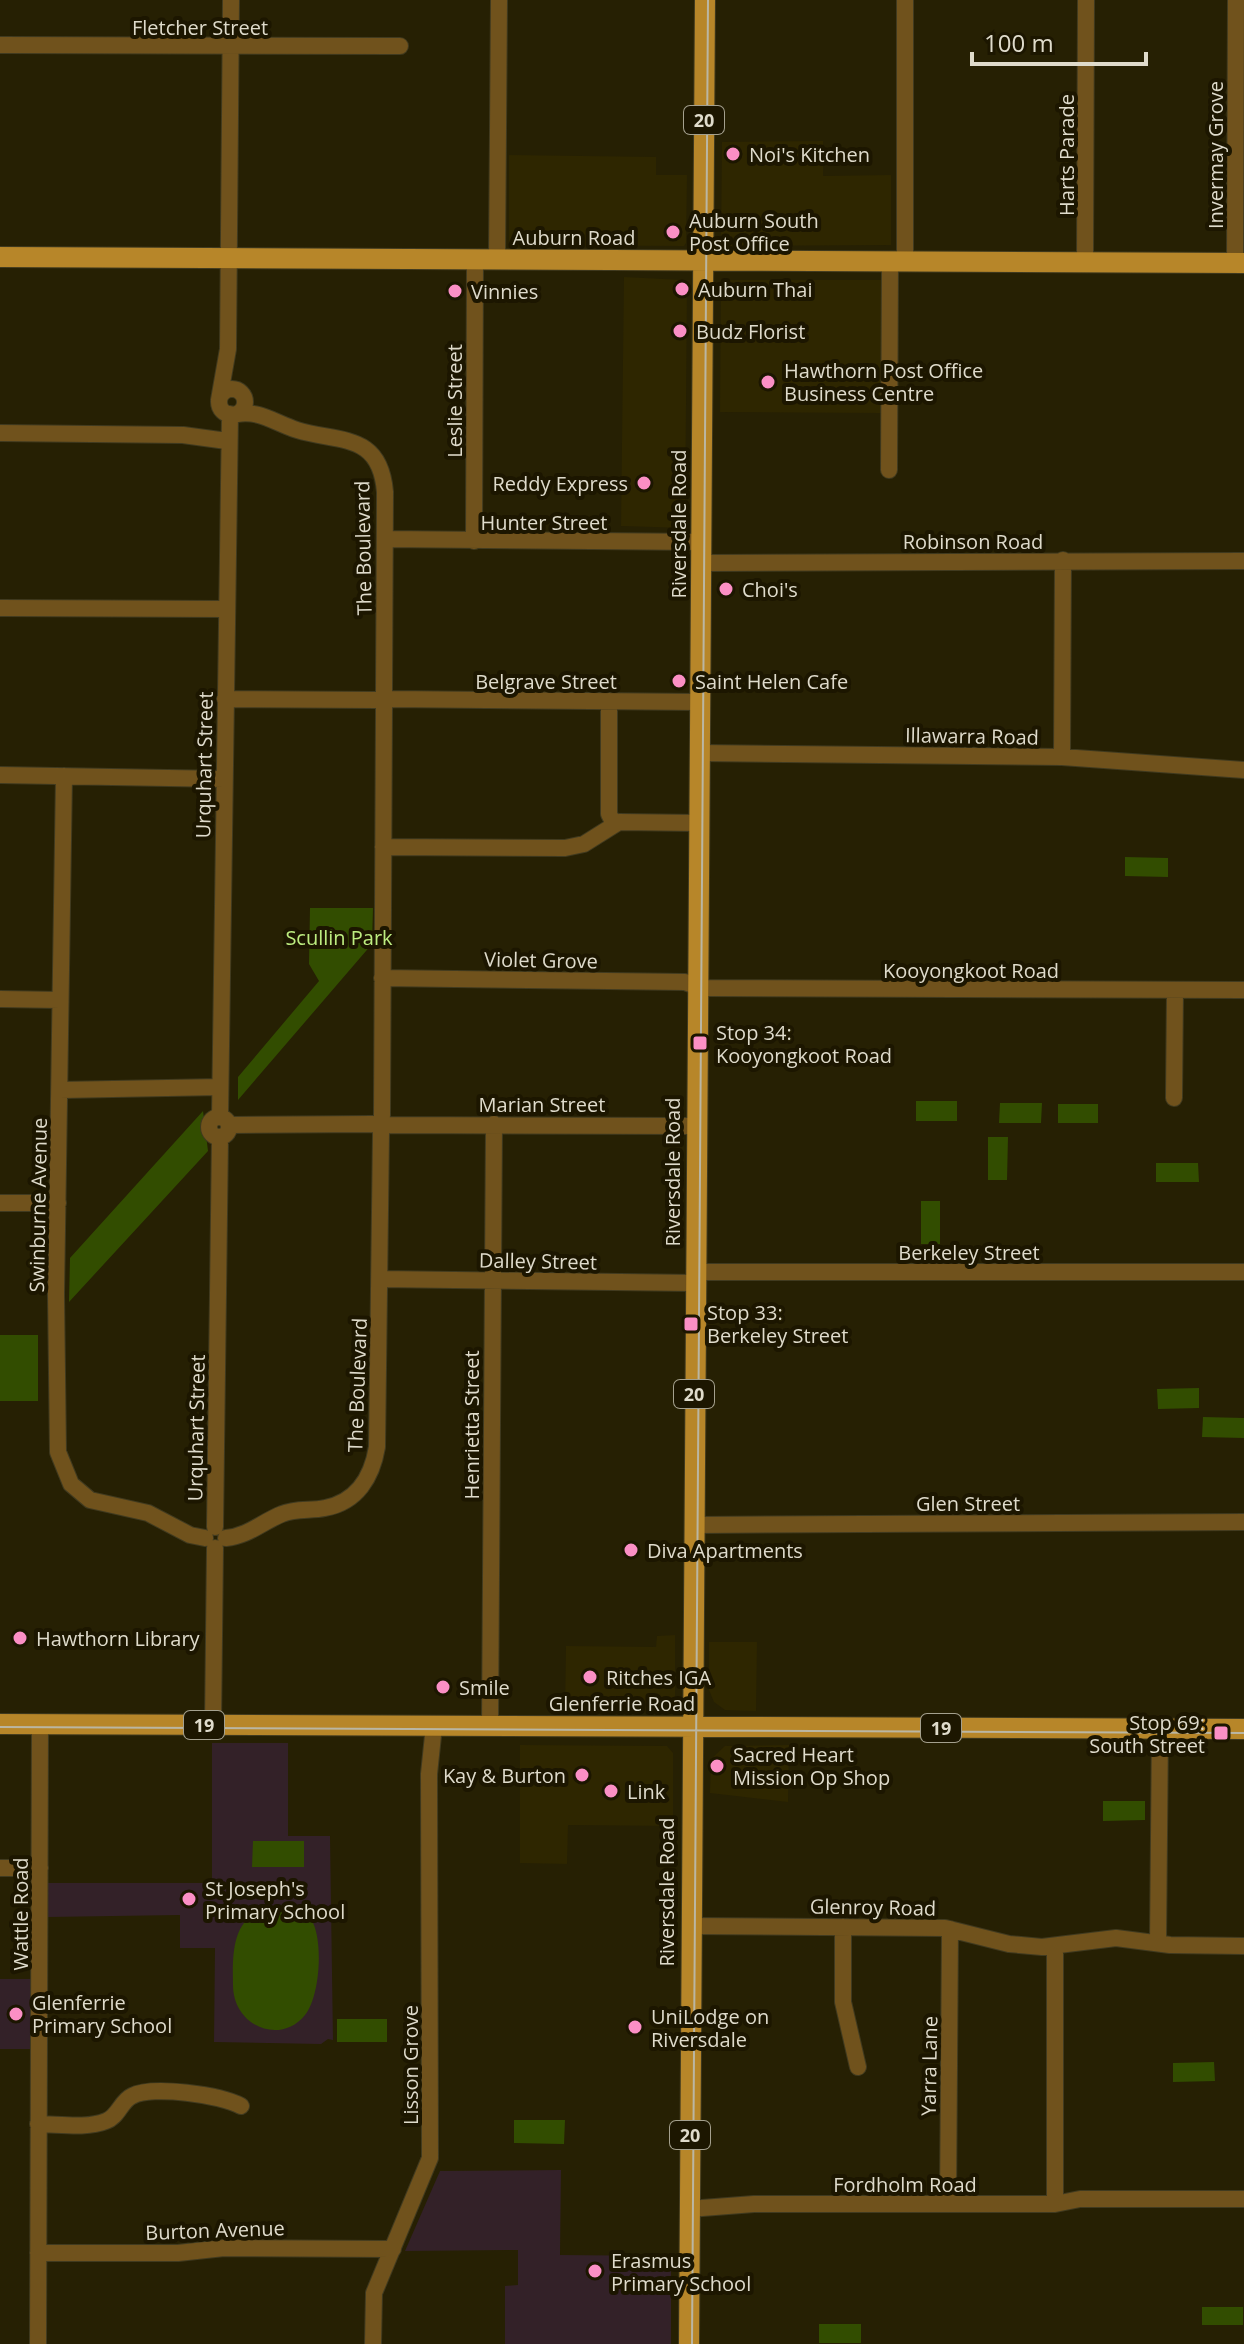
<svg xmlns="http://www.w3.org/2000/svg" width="1244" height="2344" font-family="'Open Sans',sans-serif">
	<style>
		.built { fill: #2e2600 }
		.education { fill: #332128 }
		.green { fill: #324d00 }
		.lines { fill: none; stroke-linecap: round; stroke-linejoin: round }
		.minor-casing { stroke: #403a1f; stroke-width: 18 }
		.major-casing { stroke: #403a1f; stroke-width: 22 }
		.minor { stroke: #70521c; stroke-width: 16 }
		.major { stroke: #b78629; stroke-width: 20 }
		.tram { stroke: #bab6a3; stroke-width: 2 }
		.poi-dot { fill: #fb8fc5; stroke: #1c1600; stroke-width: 3 }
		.labels { text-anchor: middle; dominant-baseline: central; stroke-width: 8; stroke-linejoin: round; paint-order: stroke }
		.shield { fill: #1c1600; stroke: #a4a08e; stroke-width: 2 }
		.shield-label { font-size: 18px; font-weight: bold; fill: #dfdbcb }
		.street-label { font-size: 20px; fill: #dfdbcb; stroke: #1c1600 }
		.poi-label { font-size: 20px; fill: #dfdbcb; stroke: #1c1600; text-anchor: start }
		.park-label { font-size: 20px; fill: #bded80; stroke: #1c1600 }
	</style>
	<rect width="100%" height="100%" fill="#262003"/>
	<path class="built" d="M823,141V176L891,175V245L725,246L721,242L722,142Z
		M509,155L656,157V175H687L686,243L684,246L509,245Z
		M624,277L683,280L687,284L685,528L621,526Z
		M721,280H882V413L720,412Z
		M675,1635V1705L668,1712L565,1710L566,1646L656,1647L657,1636Z
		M709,1642H757L756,1711L725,1710L714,1702L709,1690Z
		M520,1745L667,1746L673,1753V1826L568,1825L567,1864L520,1863Z
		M789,1745L788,1802L710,1793L711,1759L725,1746Z"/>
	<path class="education" d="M212,1743H288V1836H330L333,2040L328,2039L321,2044L214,2042L215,1948H180V1915L48,1917V1883H212Z
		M0,1979H32L31,2049H0Z
		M561,2170L560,2255L671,2256V2344H505V2286L518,2285V2250L405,2251L440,2171Z"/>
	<path class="green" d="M1125,857L1168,858V877L1125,876Z
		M310,908H373L372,944L238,1100V1077L319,981L309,964Z
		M916,1101H957V1121H916Z
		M1000,1103H1042L1041,1123H999Z
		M1098,1104V1123H1058V1104Z
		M203,1111L208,1151L69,1302L70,1258Z
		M988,1137H1008L1007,1180H988Z
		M1156,1163H1198L1199,1182H1156Z
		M921,1201H940V1244H921Z
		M0,1335H38V1401H0Z
		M1199,1388V1408L1158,1409L1157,1389Z
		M1203,1417L1244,1418V1438L1202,1437Z
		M1103,1801H1145V1820L1103,1821Z
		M253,1841H304V1867H252Z
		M285,1905C295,1908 305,1910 311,1919C324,1939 320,1997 305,2015C280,2046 233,2026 233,1985C232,1943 234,1908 285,1905Z
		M337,2019H387V2042H337Z
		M1214,2062L1215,2081L1173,2082V2063Z
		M514,2120H565L564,2144L514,2143Z
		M1202,2307H1243V2325H1202Z
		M819,2324H861V2343H819Z"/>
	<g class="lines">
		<defs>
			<path id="minor" d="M0,45L400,46
				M497,260L499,0
				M905,262V0
				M1085,263L1086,0
				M1235,263L1236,0
				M219 402a13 13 0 1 1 26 0a13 13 0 1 1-26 0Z
				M219,400L228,349L231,0
				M237,414C260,410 275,423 297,430C339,443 380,432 385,492L384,692
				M0,433L183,435L227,441
				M889,470L890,262
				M386,539L702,542
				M474,541L475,260
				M701,563L1244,561
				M0,608L226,609
				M225,699L377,700
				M391,699L700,702
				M609,701V814L614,824
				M700,753L1062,757L1244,770
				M1062,757L1063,560
				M0,775L224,779
				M64,776L56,1294L58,1452L71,1484L90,1500L148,1513L190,1535L205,1538
				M383,847L565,848L584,844L619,822L699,823
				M382,978L685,982L701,988L1244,990
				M0,999L60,1000
				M60,1090L220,1087
				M1174,1098L1175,990
				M382,1116L384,707
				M209 1127a10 10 0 1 1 20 0a10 10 0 1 1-20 0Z
				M220,1117L230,414
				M229,1125L373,1124
				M389,1125L696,1126
				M0,1203H58
				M695,1272H1244
				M380,1279L695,1283
				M693,1525L1244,1522
				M215,1527L220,1137
				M226,1538C248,1536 262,1522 282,1514C295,1508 311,1511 325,1508C357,1502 372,1477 377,1447L381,1132
				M213,1725L215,1548
				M490,1727L494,1124
				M0,1868H40
				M690,1926L945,1928L1009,1944L1042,1947L1116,1938L1170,1945L1244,1946
				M843,1927V2002L858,2067
				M1158,1943L1160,1729
				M38,2124C58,2124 87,2129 106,2121C118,2117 121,2101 132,2096C152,2085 221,2095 241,2106
				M948,2204L950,1929
				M1055,2204V1947
				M689,2209L754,2204H1055L1080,2199H1244
				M38,2253H178L224,2248L393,2249
				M38,2344L40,1724
				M373,2344L374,2293L430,2158L429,1774L434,1726"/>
			<path id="major" d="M0,257L1244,263
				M0,1724L1244,1729
				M689,2344L705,0"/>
		</defs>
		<use href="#minor" class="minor-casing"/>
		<use href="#major" class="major-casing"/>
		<use href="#minor" class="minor"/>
		<use href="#major" class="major"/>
		<path class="tram" d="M0,1727L1244,1733
			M692,2344L708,0"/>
	</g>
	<g class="poi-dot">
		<circle cx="733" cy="154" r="8"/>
		<circle cx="673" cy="232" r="8"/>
		<circle cx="682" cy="289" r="8"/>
		<circle cx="455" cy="291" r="8"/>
		<circle cx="680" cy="331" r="8"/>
		<circle cx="768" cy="382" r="8"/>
		<circle cx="644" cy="483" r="8"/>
		<circle cx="726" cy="589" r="8"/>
		<circle cx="679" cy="681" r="8"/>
		<rect x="692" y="1035" width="16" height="16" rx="4"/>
		<rect x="683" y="1316" width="16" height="16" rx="4"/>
		<circle cx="631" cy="1550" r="8"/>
		<circle cx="20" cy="1638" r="8"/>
		<circle cx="590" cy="1677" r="8"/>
		<circle cx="443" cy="1687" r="8"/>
		<rect x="1213" y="1725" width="16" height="16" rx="4"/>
		<circle cx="717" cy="1766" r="8"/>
		<circle cx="582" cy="1775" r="8"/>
		<circle cx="611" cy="1791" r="8"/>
		<circle cx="189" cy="1899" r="8"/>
		<circle cx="16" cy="2014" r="8"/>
		<circle cx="635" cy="2027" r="8"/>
		<circle cx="595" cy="2271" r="8"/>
	</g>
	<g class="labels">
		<g class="shield">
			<rect x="684" y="106" width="40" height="28" rx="6"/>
			<rect x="674" y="1380" width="40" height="28" rx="6"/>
			<rect x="184" y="1711" width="40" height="28" rx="6"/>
			<rect x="921" y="1714" width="40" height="28" rx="6"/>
			<rect x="670" y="2121" width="40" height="28" rx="6"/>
		</g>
		<g class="shield-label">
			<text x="704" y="120">20</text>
			<text x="694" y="1394">20</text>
			<text x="204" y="1725">19</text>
			<text x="941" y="1728">19</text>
			<text x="690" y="2135">20</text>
		</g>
		<g class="street-label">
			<text x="200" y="27">Fletcher Street</text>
			<text transform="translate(1066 155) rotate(-90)">Harts Parade</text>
			<text transform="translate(1215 155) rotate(-90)">Invermay Grove</text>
			<text x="574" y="237">Auburn Road</text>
			<text transform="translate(454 401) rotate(-90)">Leslie Street</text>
			<text x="544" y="522">Hunter Street</text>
			<text transform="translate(678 524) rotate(-90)">Riversdale Road</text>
			<text x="973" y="541">Robinson Road</text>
			<text transform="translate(363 548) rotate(-91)">The Boulevard</text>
			<text x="546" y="681">Belgrave Street</text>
			<text transform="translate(972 736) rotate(1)">Illawarra Road</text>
			<text transform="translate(204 765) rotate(-89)">Urquhart Street</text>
			<text transform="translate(541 960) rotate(1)">Violet Grove</text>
			<text x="971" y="970">Kooyongkoot Road</text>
			<text x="542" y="1104">Marian Street</text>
			<text transform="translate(672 1172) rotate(-90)">Riversdale Road</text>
			<text transform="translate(38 1205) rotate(-89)">Swinburne Avenue</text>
			<text x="969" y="1252">Berkeley Street</text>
			<text transform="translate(538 1261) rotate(1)">Dalley Street</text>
			<text transform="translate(357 1385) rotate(-88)">The Boulevard</text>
			<text transform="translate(471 1425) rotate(-90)">Henrietta Street</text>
			<text transform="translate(196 1428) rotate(-89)">Urquhart Street</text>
			<text x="968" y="1503">Glen Street</text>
			<text x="622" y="1703">Glenferrie Road</text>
			<text transform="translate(666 1892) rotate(-90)">Riversdale Road</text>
			<text transform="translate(873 1907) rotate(1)">Glenroy Road</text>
			<text transform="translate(20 1914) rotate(-90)">Wattle Road</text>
			<text transform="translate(410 2065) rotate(-90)">Lisson Grove</text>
			<text transform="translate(929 2066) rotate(-89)">Yarra Lane</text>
			<text x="905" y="2184">Fordholm Road</text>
			<text transform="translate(215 2230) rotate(-2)">Burton Avenue</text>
		</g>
		<g class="poi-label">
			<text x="749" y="154">Noi's Kitchen</text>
			<text x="689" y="220">Auburn South<tspan x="689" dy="23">Post Office</tspan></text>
			<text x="698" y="289">Auburn Thai</text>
			<text x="471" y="291">Vinnies</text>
			<text x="696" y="331">Budz Florist</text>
			<text x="784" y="370">Hawthorn Post Office<tspan x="784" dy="23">Business Centre</tspan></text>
			<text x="628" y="483" text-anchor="end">Reddy Express</text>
			<text x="742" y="589">Choi's</text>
			<text x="695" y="681">Saint Helen Cafe</text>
			<text x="716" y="1032">Stop 34:<tspan x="716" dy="23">Kooyongkoot Road</tspan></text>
			<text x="707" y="1312">Stop 33:<tspan x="707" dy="23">Berkeley Street</tspan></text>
			<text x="647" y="1550">Diva Apartments</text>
			<text x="36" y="1638">Hawthorn Library</text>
			<text x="606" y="1677">Ritches IGA</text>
			<text x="459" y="1687">Smile</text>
			<text x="1205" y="1722" text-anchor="end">Stop 69:<tspan x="1205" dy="23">South Street</tspan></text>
			<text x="733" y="1754">Sacred Heart<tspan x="733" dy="23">Mission Op Shop</tspan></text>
			<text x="566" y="1775" text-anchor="end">Kay &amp; Burton</text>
			<text x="627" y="1791">Link</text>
			<text x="205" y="1888">St Joseph's<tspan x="205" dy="23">Primary School</tspan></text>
			<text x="32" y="2002">Glenferrie<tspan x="32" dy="23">Primary School</tspan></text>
			<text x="651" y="2016">UniLodge on<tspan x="651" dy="23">Riversdale</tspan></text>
			<text x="611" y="2260">Erasmus<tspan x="611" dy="23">Primary School</tspan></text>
		</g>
		<g class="park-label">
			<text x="339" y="937">Scullin Park</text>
		</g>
	</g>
	<path d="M972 52v12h174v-12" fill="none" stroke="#dfdbcb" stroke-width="4"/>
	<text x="984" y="52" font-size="24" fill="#dfdbcb" stroke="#1c1600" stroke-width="6" paint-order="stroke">100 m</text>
</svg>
